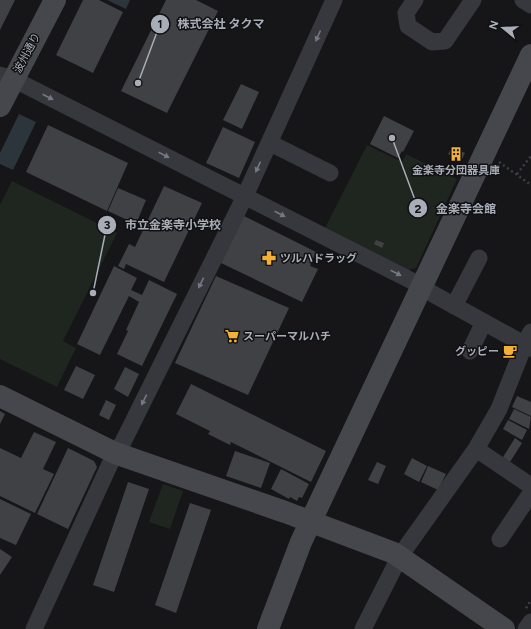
<svg xmlns="http://www.w3.org/2000/svg" width="531" height="629" font-family="Figtree,'Noto Sans JP',sans-serif">
	<style>
		.green { fill: #1e261f }
		.water { fill: #2c353c }
		.building { fill: #404145 }
		.lines { fill: none; stroke-linecap: round; stroke-linejoin: round }
		.path { stroke: #3d3f44; stroke-width: 2.5; stroke-dasharray: 2 3; stroke-linecap: butt }
		.street { stroke: #37383d; stroke-width: 17 }
		.secondary { stroke: #45474d; stroke-width: 22 }
		.oneway { fill: #757881 }
		.labels { text-anchor: middle; dominant-baseline: central; stroke-width: 3; stroke-linejoin: round; paint-order: stroke }
		.street-label { font-size: 11px; fill: #a8adb8; stroke: #111113 }
		.poi-label { font-size: 11px; font-weight: bold; fill: #a8adb8; stroke: #111113; text-anchor: start }
		.leader { fill: none; stroke: #a8adb8; stroke-width: 1.5 }
		.callout-dot { fill: #a8adb8; stroke: #111113; stroke-width: 1.5 }
		.mark-label { font-size: 12px; text-anchor: middle; font-weight: bold; fill: #111 }
		.callout-label { font-size: 12px; text-anchor: middle; font-weight: bold; fill: #a8adb8; stroke: #111113; stroke-width: 3; stroke-linejoin: round; paint-order: stroke }
	</style>
	<rect width="100%" height="100%" fill="#161618"/>
	<path class="green" d="M367,145L402,162L406,154L457,179L416,268L405,271L324,230Z
		M12,181L117,233L63,341L76,348L57,387L0,359V205Z
		M163,484L183,491L170,529L149,522Z"/>
	<path class="water" d="M107,0H130L126,9Z
		M19,114L36,122L13,170L0,164V153Z"/>
	<path class="building" d="M0,0H15L0,30Z
		M83,0H99L123,12L93,73L56,55Z
		M166,0H196L218,11L167,113L121,91Z
		M241,84L259,92L242,129L223,120Z
		M384,116L414,131L403,152L402,151L398,158L370,144Z
		M48,125L128,163L107,211L26,172Z
		M223,127L255,142L239,178L206,163Z
		M452,147L465,153L461,161L448,154Z
		M164,186L202,203L164,282L126,264L124,269L118,266L129,244L135,247Z
		M118,188L146,200L136,224L108,211Z
		M244,216L316,252L310,266L318,269L302,302L221,263Z
		M376,240L384,243L382,248L374,244Z
		M114,266L137,278L131,290L142,295L149,280L177,294L142,366L117,354L128,331L126,330L139,302L129,296L100,355L77,344Z
		M216,276L289,308L248,395L175,363Z
		M76,366L95,375L83,399L64,390Z
		M125,367L139,374L128,397L114,389Z
		M191,384L326,451L311,482L231,442L230,445L208,434L210,431L176,414Z
		M517,396L531,402V416L512,407Z
		M106,400L116,405L109,420L99,415Z
		M514,409L531,417L529,429L509,419Z
		M0,411L5,414L0,424Z
		M508,420L527,430L522,440L503,429Z
		M34,432L56,442L43,469L54,474L35,513L0,496V448L21,458Z
		M515,438L522,443L510,462L503,457Z
		M68,448L94,461L97,467L68,529L37,514Z
		M235,451L270,463L261,488L226,476Z
		M412,458L427,466L419,482L404,474Z
		M377,462L386,466L378,484L368,480Z
		M428,466L446,474L438,490L421,482Z
		M281,469L309,484L302,498L299,497L297,501L290,497L289,499L271,489Z
		M128,482L149,489L114,592L93,585Z
		M0,499L31,514L16,545L0,538Z
		M190,503L211,510L176,613L155,605Z
		M0,549L12,557L0,575Z"/>
	<g class="lines">
		<path class="path" d="M499,162L531,185
			M517,174L531,156
			M526,608L531,600"/>
		<path class="street" d="M415,0L406,13L408,26L432,42L445,41L473,0
			M523,0L531,5
			M0,75L13,79L422,286L433,294L531,348
			M270,143L330,173
			M454,306L479,258
			M470,351L484,322
			M476,449L531,486
			M500,539L531,493
			M34,629L115,453L123,442L245,196L334,0
			M363,629L400,556L476,449L499,409L525,343L531,332
			M526,629L531,622"/>
		<path class="secondary" d="M0,106L55,0
			M0,396L115,453L285,512L394,553L504,629
			M268,629L301,542L531,55"/>
	</g>
	<defs><path id="oneway-solid" d="M-6-.8H1V-3.2L6.5 0L1 3.2V.8H-6Z"/></defs>
	<g class="oneway">
		<use href="#oneway-solid" transform="translate(318 36) rotate(114)"/>
		<use href="#oneway-solid" transform="translate(48 97) rotate(27)"/>
		<use href="#oneway-solid" transform="translate(164 155) rotate(27)"/>
		<use href="#oneway-solid" transform="translate(258 167) rotate(115)"/>
		<use href="#oneway-solid" transform="translate(280 214) rotate(27)"/>
		<use href="#oneway-solid" transform="translate(396 273) rotate(27)"/>
		<use href="#oneway-solid" transform="translate(201 283) rotate(116)"/>
		<use href="#oneway-solid" transform="translate(144 400) rotate(116)"/>
	</g>
	<defs>
		<symbol id="building-bare" viewBox="-9 -9 18 18"><path d="M-4-6H4V6H1V3H-1V6H-4ZM-2.5-4.3h1.7v1.8h-1.7ZM.8-4.3h1.7v1.8H.8ZM-2.5-1h1.7V.8h-1.7ZM.8-1h1.7V.8H.8Z" fill="#f2b134" stroke="#111113" stroke-width="2.5" paint-order="stroke"/></symbol>
		<symbol id="pharmacy-bare" viewBox="-9 -9 18 18"><path d="M-2-6h4v4h4v4h-4v4h-4v-4h-4v-4h4Z" fill="#f2b134" stroke="#111113" stroke-width="2.5" paint-order="stroke"/></symbol>
		<symbol id="supermarket-bare" viewBox="-9 -9 18 18"><path d="M-6-5.5h2.5l.6 2H6L4.5 2H-2.5L-4.4-4H-6ZM-1.5 3.2a1.3 1.3 0 1 0 .1 0ZM3 3.2a1.3 1.3 0 1 0 .1 0Z" fill="#f2b134" stroke="#111113" stroke-width="2.5" paint-order="stroke"/></symbol>
		<symbol id="cafe-bare" viewBox="-9 -9 18 18"><path d="M-5.5-4.5H6V0H3Q3 3.5 0 3.5H-2.5Q-5.5 3.5-5.5 0ZM3-3.2v2h1.7v-2ZM-6 4.5H4V6H-6Z" fill="#f2b134" stroke="#111113" stroke-width="2.5" paint-order="stroke"/></symbol>
	</defs>
	<g fill-rule="evenodd">
		<use href="#building-bare" x="446" y="144" width="20" height="20"/>
		<use href="#pharmacy-bare" x="259" y="248" width="20" height="20"/>
		<use href="#supermarket-bare" x="222" y="326" width="20" height="20"/>
		<use href="#cafe-bare" x="500" y="341" width="20" height="20"/>
	</g>
	<g class="labels">
		<g class="street-label">
			<text transform="translate(27 53) rotate(-62)">波州通り</text>
		</g>
		<g class="poi-label">
			<text x="456" y="170" text-anchor="middle">金楽寺分団器具庫</text>
			<text x="280" y="258">ツルハドラッグ</text>
			<text x="243" y="336">スーパーマルハチ</text>
			<text x="499" y="351" text-anchor="end">グッピー</text>
		</g>
	</g>
	<path class="leader" d="M138 83L160 24M392 138L418 208M93 293L107 225"/>
	<g class="callout-dot">
		<circle cx="138" cy="83" r="4"/>
		<circle cx="392" cy="138" r="4"/>
		<circle cx="93" cy="293" r="4"/>
		<circle cx="160" cy="24" r="10"/>
		<circle cx="418" cy="208" r="10"/>
		<circle cx="107" cy="225" r="10"/>
	</g>
	<g class="mark-label">
		<text x="160" y="28">1</text>
		<text x="418" y="213">2</text>
		<text x="107" y="229">3</text>
	</g>
	<g class="callout-label">
		<text x="221" y="28">株式会社 タクマ</text>
		<text x="466" y="213">金楽寺会館</text>
		<text x="173" y="229">市立金楽寺小学校</text>
	</g>
	<g transform="translate(503 28) rotate(288)" stroke="#111113" stroke-width="3" paint-order="stroke">
	<path d="M0-3L7 15L0 10L-7 15Z" fill="#a8adb8"/>
	<text y="-6" font-size="11" font-weight="bold" text-anchor="middle" fill="#a8adb8">N</text>
	</g>
</svg>
